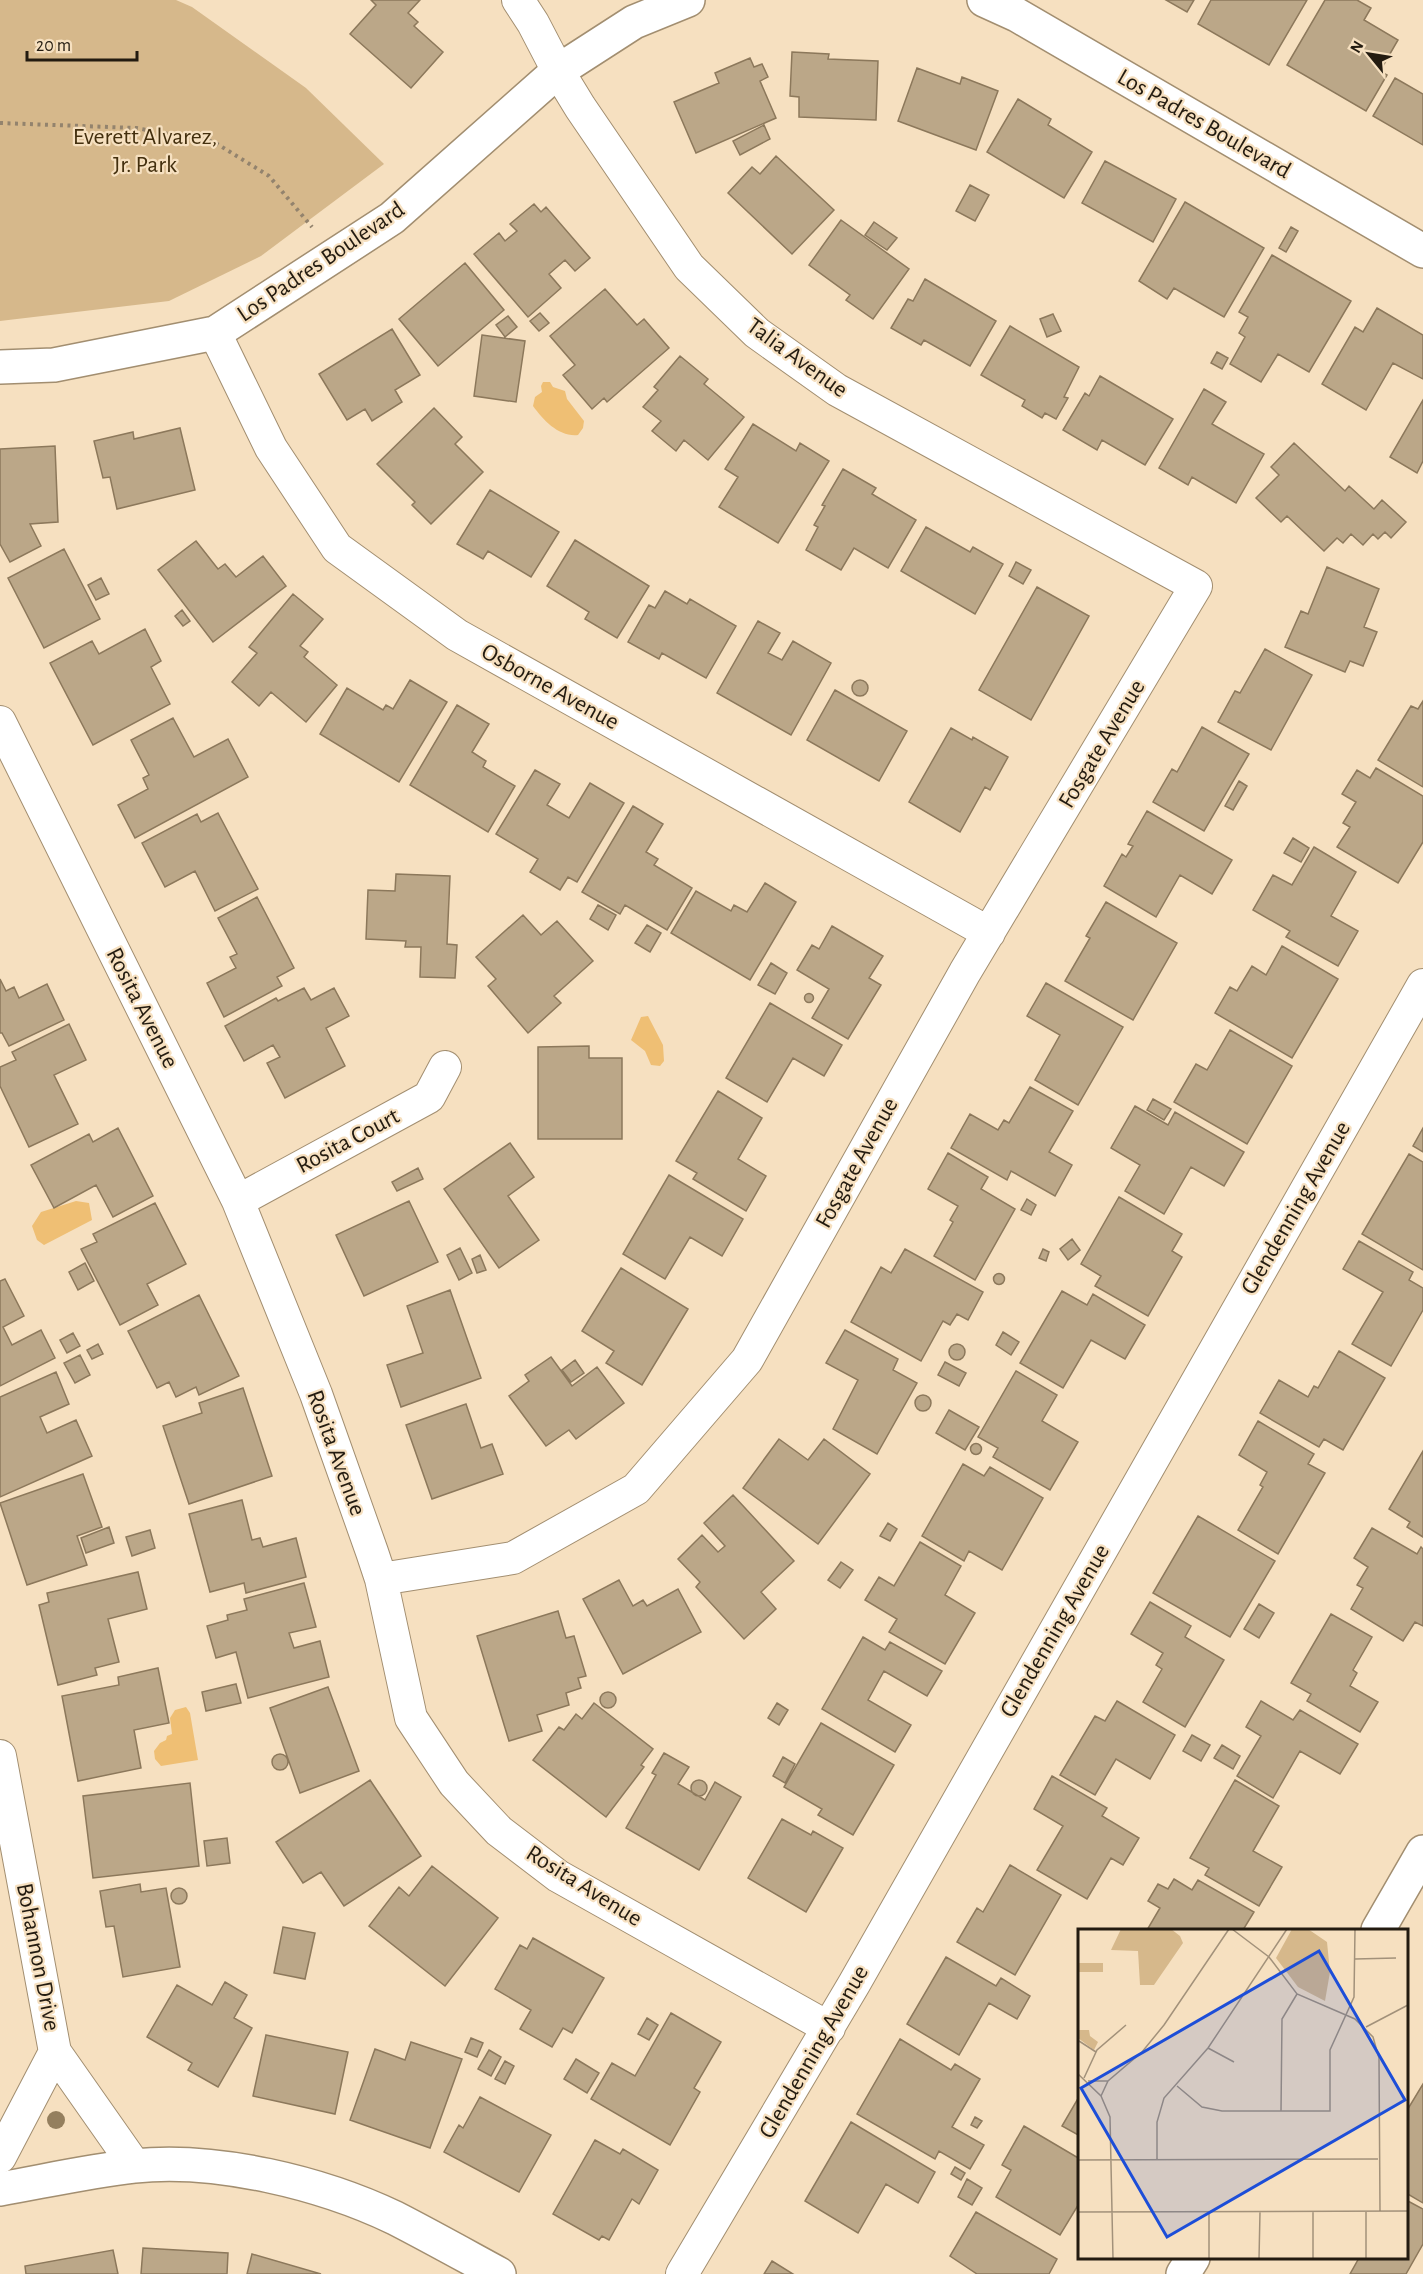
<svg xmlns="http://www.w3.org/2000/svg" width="1423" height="2274" font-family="'Alegreya Sans',sans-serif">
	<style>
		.green { fill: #d6b88b }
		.water { fill: #efbf74 }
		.building { fill: #bba788; stroke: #8c785b; stroke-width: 1.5 }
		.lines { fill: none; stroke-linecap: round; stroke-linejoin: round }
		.street-casing { stroke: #a28e70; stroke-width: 34 }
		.secondary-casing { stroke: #a28e70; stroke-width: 36 }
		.path { stroke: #93836d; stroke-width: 4; stroke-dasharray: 3 4.5; stroke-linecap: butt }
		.street { stroke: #fff; stroke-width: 32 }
		.secondary { stroke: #fff; stroke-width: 33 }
		.tree { fill: #947f5e }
		.labels { text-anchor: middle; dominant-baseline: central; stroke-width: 4.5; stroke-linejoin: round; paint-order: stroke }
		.street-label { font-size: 24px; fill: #231b10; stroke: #f6e0c0 }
		.park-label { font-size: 24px; fill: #432f0e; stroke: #f6e0c0 }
		.inset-road { fill: none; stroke: #a2917a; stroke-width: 1.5 }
		.view { fill: #1d4ed8; fill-opacity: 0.15; stroke: #1d4ed8; stroke-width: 3 }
		.inset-edge { fill: none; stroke: #231b10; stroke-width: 3 }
	</style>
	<rect width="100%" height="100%" fill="#f6e0c0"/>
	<path class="green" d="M0,0H176L192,7L306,88L384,164L261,256L169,301L0,321Z"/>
	<path class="water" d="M543,382H550L553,387L565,391L567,399L584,421L583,428L578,435C559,437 544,421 533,406L535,397L542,392L541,386Z
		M648,1016L663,1045L664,1061L660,1066L651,1065L645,1051L631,1040L641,1017Z
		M76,1201L89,1203L92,1220L44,1245L37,1240L32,1226L41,1212Z
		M186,1707L190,1713L198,1760L161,1766L155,1759L154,1751L160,1743L166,1740L167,1736L172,1734L170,1718L175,1710Z"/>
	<path class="building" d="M371,0H420L408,13L418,22L414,26L443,52L411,88L350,34L376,5Z
		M1166,0H1194L1187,12Z
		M1211,0H1307L1269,65L1198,24Z
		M1325,0H1357L1371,8L1364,20L1398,40L1380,71L1387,75L1366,111L1287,65Z
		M792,52L829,54L828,59L878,61L876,120L799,117V97L790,96Z
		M750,58L754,67L762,64L768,77L760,81L776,118L696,153L674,102L719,83L715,73Z
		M917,68L960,84L962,77L998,91L976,150L898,121Z
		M1395,78L1423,94V145L1373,116Z
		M1018,99L1051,119L1048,125L1092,152L1064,198L987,152Z
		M764,125L770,139L740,155L733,141Z
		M776,156L834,210L792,254L728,193L752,167L760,174Z
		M1105,161L1176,199L1153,242L1082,203Z
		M970,185L989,195L975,221L956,211Z
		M1185,202L1264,248L1224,317L1174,288L1167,299L1139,281Z
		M534,204L541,212L546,207L590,258L575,271L565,260L549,274L561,288L528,317L474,254L499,233L505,241L517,231L510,224Z
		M841,220L909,269L873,319L846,300L850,295L809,265Z
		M874,222L897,238L887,250L865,235Z
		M1291,227L1298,231L1286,252L1279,248Z
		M1272,255L1351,301L1309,372L1278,354L1261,382L1230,364L1245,337L1239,333L1248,317L1239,312Z
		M465,263L504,310L438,366L399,319Z
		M925,279L996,321L970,366L924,340L921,345L891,328L908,299L913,301Z
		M605,289L637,325L644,319L669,348L607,402L604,398L592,409L563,375L575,365L550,336Z
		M1377,308L1423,335V379L1393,363L1366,410L1322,384L1355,327L1363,332Z
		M540,313L549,323L539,331L530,321Z
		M1053,314L1061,331L1047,337L1040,319Z
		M508,316L517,327L505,337L496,325Z
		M1010,326L1079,367L1064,397L1068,398L1056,419L1045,413L1042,418L1022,406L1025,400L981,375Z
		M392,329L420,375L395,390L402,402L372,421L365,409L347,420L319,374Z
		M482,335L525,341L516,402L474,396Z
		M1217,352L1228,358L1222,369L1211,363Z
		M680,356L708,379L704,384L744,417L708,460L684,440L676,451L652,431L661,421L643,407L658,390L654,387Z
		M1100,376L1173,419L1145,465L1102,440L1097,450L1063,430L1085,393L1089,396Z
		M1204,389L1226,402L1212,424L1264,454L1236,503L1192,477L1188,485L1159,468Z
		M1423,400V461L1417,473L1390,457Z
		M434,408L462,437L455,444L483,472L431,524L412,505L415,502L377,464Z
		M753,424L796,451L800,443L829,461L778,543L719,507L738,477L725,469Z
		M180,428L195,490L117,509L110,477L103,478L94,441L133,432L134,439Z
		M1294,443L1345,491L1349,486L1374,509L1382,500L1406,522L1391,538L1385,532L1378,539L1373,534L1363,545L1351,534L1343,543L1337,538L1324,551L1287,516L1281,522L1256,498L1279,475L1271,467Z
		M55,446L58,522L30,524L41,546L10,562L0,544V449Z
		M843,469L876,488L872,494L916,520L888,568L854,548L841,570L806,550L818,527L814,525L825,506L822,505Z
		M490,490L559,532L531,577L488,551L483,559L457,544Z
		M926,527L970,552L973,547L1003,564L975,614L901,571Z
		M575,540L649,586L617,638L585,619L589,612L547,586Z
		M196,541L218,569L225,564L236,577L263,556L286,586L213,642L158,570Z
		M64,549L100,619L44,648L8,578Z
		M1016,562L1031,570L1023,584L1009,576Z
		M1327,567L1379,589L1364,627L1377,632L1363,666L1350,661L1345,672L1285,647L1301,611L1308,614Z
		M101,578L109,594L96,600L88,585Z
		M1037,587L1089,616L1031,720L979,690Z
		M665,591L687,604L690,599L736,626L706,678L662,653L659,659L628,642L649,605L655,608Z
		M293,594L323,619L300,646L308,652L304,657L337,685L306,722L271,692L259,706L232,682L257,653L249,647Z
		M182,610L190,621L183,626L175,616Z
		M758,621L780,633L768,653L782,660L793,641L831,663L791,735L717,693Z
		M145,629L161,661L151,667L170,704L93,745L50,663L92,641L99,654Z
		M1265,649L1312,675L1271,750L1218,722L1235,691L1240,693Z
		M410,680L447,702L399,782L320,734L347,688L383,710L386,705L393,709Z
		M852 688a8 8 0 1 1 16 0a8 8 0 1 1-16 0Z
		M835,690L907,731L879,781L807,740Z
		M1423,701V787L1378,760L1411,706L1418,709Z
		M457,705L489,724L472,752L486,761L483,767L515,786L488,832L410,785Z
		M173,718L194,757L228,739L248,777L135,838L118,805L148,789L143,778L149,775L131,740Z
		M1202,727L1249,754L1204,831L1153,802L1172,769L1177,772Z
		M951,728L972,740L973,737L1008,757L990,790L985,787L960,832L909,802Z
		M1376,768L1423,796V842L1398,883L1337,847L1350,827L1343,823L1356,802L1342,794L1357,770L1370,778Z
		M535,770L560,784L547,805L569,818L590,783L624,803L577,882L568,877L560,890L530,872L538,859L496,834Z
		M1239,781L1247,786L1233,810L1225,806Z
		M633,806L663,824L646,852L658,859L654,865L692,888L667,930L625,905L620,914L582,892Z
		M1147,811L1232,860L1212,894L1180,875L1156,917L1104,886L1122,854L1126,857L1133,846L1128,844Z
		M218,813L258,889L215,911L195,871L165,887L142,843L197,814L201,822Z
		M1293,838L1309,848L1301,862L1284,853Z
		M1314,847L1356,872L1331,916L1358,931L1338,966L1286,937L1290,931L1253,910L1273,875L1292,885Z
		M396,874L450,876L447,944L457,945L455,978L420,977L421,947H405L406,941L366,939L368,890L395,891Z
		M765,883L796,902L750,980L671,933L696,891L731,911L734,905L747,912Z
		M257,897L294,968L277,977L282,986L224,1017L207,983L236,968L230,957L237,954L218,918Z
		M1106,902L1177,943L1133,1020L1065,981L1090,938L1086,936Z
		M598,905L616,915L608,930L590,919Z
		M523,915L541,935L557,921L593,961L554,996L561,1003L528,1033L488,986L496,979L476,957Z
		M647,925L661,933L650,952L635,943Z
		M832,926L883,956L869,978L881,985L848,1039L812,1018L829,989L797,970L812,945L819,949Z
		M1282,946L1338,979L1292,1058L1215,1013L1230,987L1237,991L1252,966L1266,975Z
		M771,963L787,973L775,994L758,985Z
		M0,979L6,991L14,987L19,998L47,984L64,1020L9,1046L2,1033H0Z
		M1046,983L1123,1027L1078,1105L1035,1080L1060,1035L1027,1016Z
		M304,988L311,1000L334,988L349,1016L326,1028L345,1066L285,1098L267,1063L280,1057L273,1045L244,1061L225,1026L276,998L278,1001Z
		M804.5 998a4.5 4.5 0 1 1 9 0a4.5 4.5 0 1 1-9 0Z
		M770,1003L842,1045L824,1076L793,1058L767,1102L726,1078Z
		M69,1024L86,1060L54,1075L78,1124L29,1147L0,1086V1067L16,1060L12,1052Z
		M1230,1030L1292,1066L1247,1144L1174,1102L1196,1064L1207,1070Z
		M589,1046V1058H622V1139H538V1047Z
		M1030,1087L1073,1111L1049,1152L1072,1165L1055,1196L1011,1171L1007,1180L951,1148L970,1114L998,1130L1004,1120L1009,1123Z
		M718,1091L762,1118L738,1159L766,1176L746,1211L693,1179L697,1173L676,1161Z
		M1153,1099L1171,1109L1164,1120L1147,1110Z
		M1135,1106L1168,1125L1175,1112L1244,1152L1224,1186L1191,1167L1164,1214L1125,1191L1140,1165L1111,1148Z
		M118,1128L153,1196L113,1217L96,1185L54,1208L31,1165L89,1134L93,1142Z
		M1423,1128V1152L1413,1146Z
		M510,1143L534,1177L508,1196L539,1240L499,1268L444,1189Z
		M948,1153L988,1177L981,1189L1015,1209L975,1280L934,1256L953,1222L950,1220L958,1206L928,1189Z
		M1409,1154L1423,1162V1270L1362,1234Z
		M418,1168L423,1179L397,1191L392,1182Z
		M669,1175L743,1219L722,1256L690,1237L665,1279L623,1254Z
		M1119,1197L1182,1234L1172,1251L1182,1257L1148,1316L1095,1286L1101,1276L1081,1264Z
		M1027,1199L1036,1205L1031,1215L1021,1210Z
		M409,1201L438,1262L364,1296L336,1235Z
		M155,1203L186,1264L147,1284L158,1305L120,1325L81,1249L97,1242L93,1234Z
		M1072,1239L1080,1250L1068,1260L1060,1249Z
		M1359,1241L1413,1272L1409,1280L1423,1288V1310L1391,1366L1352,1344L1383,1292L1343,1269Z
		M460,1248L472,1273L459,1280L447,1255Z
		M905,1249L983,1292L968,1320L957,1314L950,1325L943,1321L921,1361L851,1322L881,1267L891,1273Z
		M1043,1249L1049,1252L1046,1261L1039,1258Z
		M480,1255L486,1270L477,1273L472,1259Z
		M85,1263L94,1281L78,1290L69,1272Z
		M621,1268L688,1309L642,1385L606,1363L614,1351L582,1331Z
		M993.5 1279a5.5 5.5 0 1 1 11 0a5.5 5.5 0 1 1-11 0Z
		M5,1279L24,1316L3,1327L12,1345L41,1330L55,1358L0,1386V1281Z
		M450,1290L481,1378L401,1407L387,1365L423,1353L407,1306Z
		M1062,1291L1087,1305L1093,1294L1145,1325L1125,1359L1091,1340L1063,1388L1020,1363Z
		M199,1295L239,1376L199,1395L196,1387L176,1397L169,1382L157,1388L128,1331Z
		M845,1330L898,1359L893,1370L917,1383L877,1454L833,1429L858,1380L826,1363Z
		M1003,1332L1019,1342L1011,1355L996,1345Z
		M73,1333L80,1346L67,1353L60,1340Z
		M98,1344L103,1354L92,1359L87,1350Z
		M949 1352a8 8 0 1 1 16 0a8 8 0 1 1-16 0Z
		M1339,1351L1385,1378L1343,1450L1324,1439L1319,1447L1260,1413L1279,1380L1308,1397L1314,1386L1318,1388Z
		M80,1355L90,1375L75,1383L64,1363Z
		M551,1357L572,1386L597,1367L624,1403L576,1439L569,1430L546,1446L509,1396L529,1381L525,1375Z
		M575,1360L584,1373L571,1382L562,1370Z
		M945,1362L966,1373L959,1386L938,1375Z
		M1016,1371L1057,1395L1042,1421L1078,1442L1050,1490L993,1457L998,1448L978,1437Z
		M56,1372L69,1404L40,1417L47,1433L76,1420L92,1456L0,1497V1397Z
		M243,1388L272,1476L189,1504L163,1426L202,1413L199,1403Z
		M915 1403a8 8 0 1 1 16 0a8 8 0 1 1-16 0Z
		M466,1404L481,1448L492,1444L503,1474L432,1499L406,1425Z
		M949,1410L979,1427L965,1450L936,1433Z
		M1258,1421L1314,1454L1308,1464L1325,1473L1278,1554L1238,1530L1263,1487L1260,1485L1267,1472L1239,1455Z
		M779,1439L808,1460L824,1439L870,1474L818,1544L743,1488Z
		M970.5 1449a5.5 5.5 0 1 1 11 0a5.5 5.5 0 1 1-11 0Z
		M1423,1451V1537L1407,1527L1410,1522L1389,1509Z
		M963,1464L984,1476L990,1467L1043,1498L1002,1570L969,1551L964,1561L922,1536Z
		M83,1474L102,1527L77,1536L87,1565L27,1585L0,1503Z
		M733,1495L794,1561L761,1592L776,1609L744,1639L696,1587L700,1582L678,1559L702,1535L718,1552L725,1546L704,1523Z
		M242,1500L252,1540L260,1538L263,1547L296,1538L306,1577L246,1593L244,1583L210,1592L189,1514Z
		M1198,1516L1275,1561L1230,1637L1153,1593Z
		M888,1523L897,1529L890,1541L880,1536Z
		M109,1527L114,1543L86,1553L81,1538Z
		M1372,1528L1417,1554L1421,1547L1423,1549V1626L1415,1622L1403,1641L1351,1609L1363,1588L1357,1585L1368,1567L1354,1558Z
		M150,1530L155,1548L132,1556L126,1537Z
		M920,1542L961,1566L945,1595L975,1613L945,1664L889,1632L897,1619L865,1600L879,1577L894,1586Z
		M841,1562L853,1570L840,1588L828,1580Z
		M138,1572L147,1609L108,1619L119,1662L95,1668L97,1675L58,1685L39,1605L49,1602L47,1593Z
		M619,1580L633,1606L643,1600L647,1606L678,1589L701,1632L623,1674L583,1599Z
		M304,1583L316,1627L289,1633L294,1648L320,1641L329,1677L248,1698L236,1652L216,1658L207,1626L228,1620L227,1615L247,1610L244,1599Z
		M1150,1602L1191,1626L1185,1637L1224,1660L1185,1727L1143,1702L1162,1669L1156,1665L1163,1653L1131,1634Z
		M1259,1604L1274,1613L1259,1638L1244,1629Z
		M558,1611L566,1638L574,1636L586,1676L578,1678L581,1688L566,1693L569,1705L537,1715L542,1731L509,1741L477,1636Z
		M1331,1614L1372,1637L1353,1670L1357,1673L1350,1686L1378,1702L1360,1732L1307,1701L1311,1694L1291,1683Z
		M863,1637L885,1650L890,1642L942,1671L927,1696L884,1671L868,1700L911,1725L895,1752L822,1709Z
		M158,1668L169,1723L134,1730L141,1768L78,1781L62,1696L119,1685L118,1677Z
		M236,1684L241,1703L206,1711L202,1692Z
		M328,1687L359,1771L300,1793L270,1708Z
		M600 1700a8 8 0 1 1 16 0a8 8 0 1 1-16 0Z
		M1117,1701L1175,1735L1150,1779L1116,1759L1095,1795L1060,1775L1095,1716L1105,1721Z
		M1261,1701L1293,1720L1300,1710L1358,1744L1340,1774L1300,1751L1273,1798L1237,1776L1261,1736L1246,1727Z
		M594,1703L653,1749L641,1765L644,1767L606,1817L533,1760L559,1727L564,1730L576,1714L582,1719Z
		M777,1703L788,1710L779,1725L768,1718Z
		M821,1723L894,1765L853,1835L818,1815L822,1809L784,1787Z
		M1192,1735L1210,1745L1201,1761L1183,1751Z
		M1222,1745L1240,1756L1233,1769L1214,1758Z
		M664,1753L689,1767L678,1784L705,1800L715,1782L741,1797L699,1870L626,1828L656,1775L652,1773Z
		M272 1762a8 8 0 1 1 16 0a8 8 0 1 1-16 0Z
		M783,1757L795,1764L785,1783L773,1776Z
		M1052,1776L1107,1808L1102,1816L1139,1838L1123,1865L1111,1858L1087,1899L1037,1870L1063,1826L1034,1809Z
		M370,1780L421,1856L344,1906L321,1872L303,1883L276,1842Z
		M1235,1780L1279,1806L1253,1851L1282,1867L1259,1906L1205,1875L1209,1868L1190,1858Z
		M691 1788a8 8 0 1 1 16 0a8 8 0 1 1-16 0Z
		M190,1783L199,1866L93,1878L83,1796Z
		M782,1819L811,1835L813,1831L843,1848L806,1912L748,1878Z
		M227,1838L230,1863L207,1866L204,1841Z
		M1010,1865L1061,1895L1015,1975L957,1942L977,1908L983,1912Z
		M432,1866L498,1918L445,1986L369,1926L399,1887L409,1896Z
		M1174,1879L1192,1890L1198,1880L1254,1912L1243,1930H1147L1160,1908L1148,1901L1158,1884L1168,1889Z
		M140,1884L141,1892L166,1888L180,1967L123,1977L114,1926L106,1927L100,1891Z
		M171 1896a8 8 0 1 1 16 0a8 8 0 1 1-16 0Z
		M283,1927L315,1933L305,1979L274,1973Z
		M533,1938L604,1978L572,2033L563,2028L552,2047L520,2029L531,2010L495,1989L520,1945L527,1949Z
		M946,1957L996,1986L1001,1978L1030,1996L1017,2019L989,2003L959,2055L907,2024Z
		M225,1982L247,1995L234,2018L252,2028L218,2087L188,2070L192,2063L147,2037L177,1985L212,2005Z
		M671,2013L721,2042L694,2088L700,2092L670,2145L591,2099L612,2063L635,2076Z
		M647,2018L658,2025L649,2040L638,2034Z
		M266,2035L348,2052L335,2114L253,2096Z
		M471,2038L483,2043L477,2057L465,2052Z
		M900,2039L951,2070L955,2064L980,2079L952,2127L984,2145L970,2169L939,2151L935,2159L857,2114Z
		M411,2042L462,2059L430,2148L350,2120L375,2049L405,2060Z
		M489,2050L501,2057L491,2076L478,2069Z
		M576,2059L599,2073L587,2093L564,2079Z
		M505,2061L514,2066L505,2084L495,2079Z
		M1423,2084V2203L1406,2193V2112Z
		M1080,2095V2136L1062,2126Z
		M480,2097L551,2135L519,2192L444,2152L459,2125L463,2128Z
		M975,2117L982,2121L977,2128L971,2125Z
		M851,2122L935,2172L918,2203L886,2184L858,2233L805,2201Z
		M1024,2126L1080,2159V2202L1060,2235L996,2197L1011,2170L1002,2165Z
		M595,2140L620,2154L623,2149L658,2170L639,2204L632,2199L609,2240L602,2236L599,2240L553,2214Z
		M955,2167L965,2173L961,2180L951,2174Z
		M967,2179L982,2188L972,2205L958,2197Z
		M1406,2200L1423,2209V2244L1406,2274H1350L1359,2258H1406Z
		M976,2212L1057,2259L1049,2274H977L950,2256Z
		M143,2248L228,2253L227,2274H141Z
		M113,2250L118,2274H26L25,2266Z
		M252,2254L321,2274H247Z
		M772,2261L793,2274H764Z"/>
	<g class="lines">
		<defs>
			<path id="street" d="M215,333L271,448L337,548L457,635L989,933
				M0,722L238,1201L316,1394L372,1552L381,1579L411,1718L454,1783L499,1831L558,1876L829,2028
				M238,1201L429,1097L445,1067
				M381,1579L513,1558L636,1489L747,1360L965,972L1196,586L837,390L757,333L689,267L580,107L558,71L533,23L518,0
				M0,1756L55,2052L135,2166
				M0,2157L55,2052
				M682,2274L854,1984L1423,985"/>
			<path id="secondary" d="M984,0L1017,15L1423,251
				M0,367L54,365L215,333L392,218L558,71L634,22L688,0
				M1378,1930L1423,1852
				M0,2189C45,2181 90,2171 134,2166C216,2157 322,2183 395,2218C430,2236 464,2255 499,2274
				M1183,2274L1193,2258"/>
		</defs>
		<use href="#street" class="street-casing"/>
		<use href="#secondary" class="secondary-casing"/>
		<path class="path" d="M0,123L136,128L214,142L269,176L312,227"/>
		<use href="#street" class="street"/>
		<use href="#secondary" class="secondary"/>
	</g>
	<circle class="tree" cx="56" cy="2120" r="9"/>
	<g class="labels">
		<g class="street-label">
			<text transform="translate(1204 124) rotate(30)">Los Padres Boulevard</text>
			<text transform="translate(321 262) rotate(-34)">Los Padres Boulevard</text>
			<text transform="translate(797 358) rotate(36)">Talia Avenue</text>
			<text transform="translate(550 687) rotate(29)">Osborne Avenue</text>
			<text transform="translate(1102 744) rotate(-59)">Fosgate Avenue</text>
			<text transform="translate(142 1008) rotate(63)">Rosita Avenue</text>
			<text transform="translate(348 1141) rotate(-28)">Rosita Court</text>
			<text transform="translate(857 1163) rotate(-61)">Fosgate Avenue</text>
			<text transform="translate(1296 1208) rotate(-60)">Glendenning Avenue</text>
			<text transform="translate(336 1453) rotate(70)">Rosita Avenue</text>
			<text transform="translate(1055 1631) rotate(-60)">Glendenning Avenue</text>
			<text transform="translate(584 1886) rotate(32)">Rosita Avenue</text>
			<text transform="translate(38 1957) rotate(79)">Bohannon Drive</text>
			<text transform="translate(814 2052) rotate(-60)">Glendenning Avenue</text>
		</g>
		<g class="park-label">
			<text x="145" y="137">Everett Alvarez,<tspan x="145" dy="28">Jr. Park</tspan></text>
		</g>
	</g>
	<g transform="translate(1078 1929)">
		<rect width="330" height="330" fill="#f6e0c0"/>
		<path d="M43,0H93L102,7L105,14L76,56H62L60,22L33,21ZM214,0H230L249,13L252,43L247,72L220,58L198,29ZM1,34H25V43H1ZM0,101H11L12,107L20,113L16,121L0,109Z" fill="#d6b88b"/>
		<path class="inset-road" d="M154,0L191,28L219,65L277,90L295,108L301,129L302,282M277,30L318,29M288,98L330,76M1,112L18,123M130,119L156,133M0,145L23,167L32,188L35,330M6,149L19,121L48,96M10,152H30M99,157L124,178L144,182H252V121L276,68L277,0M23,167L30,152L64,123L86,96L151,0M203,182L204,90L219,65M0,231L300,230M79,231V193L86,169L130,119L209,0M131,282V330M235,282V330M288,282V330M0,283L330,282M181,330L182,283"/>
		<path class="view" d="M241,22L327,171L89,308L3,159Z"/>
		<rect width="330" height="330" class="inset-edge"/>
	</g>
	<g transform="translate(1369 54) rotate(300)" stroke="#f6e0c0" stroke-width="4.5" paint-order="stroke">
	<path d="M0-4.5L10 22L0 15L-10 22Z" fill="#231b10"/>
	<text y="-9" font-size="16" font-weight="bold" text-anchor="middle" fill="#231b10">N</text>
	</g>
	<path d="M27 51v9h110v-9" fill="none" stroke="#231b10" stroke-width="3"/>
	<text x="36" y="51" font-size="18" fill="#231b10" stroke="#f6e0c0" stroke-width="4.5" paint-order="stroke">20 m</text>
</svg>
